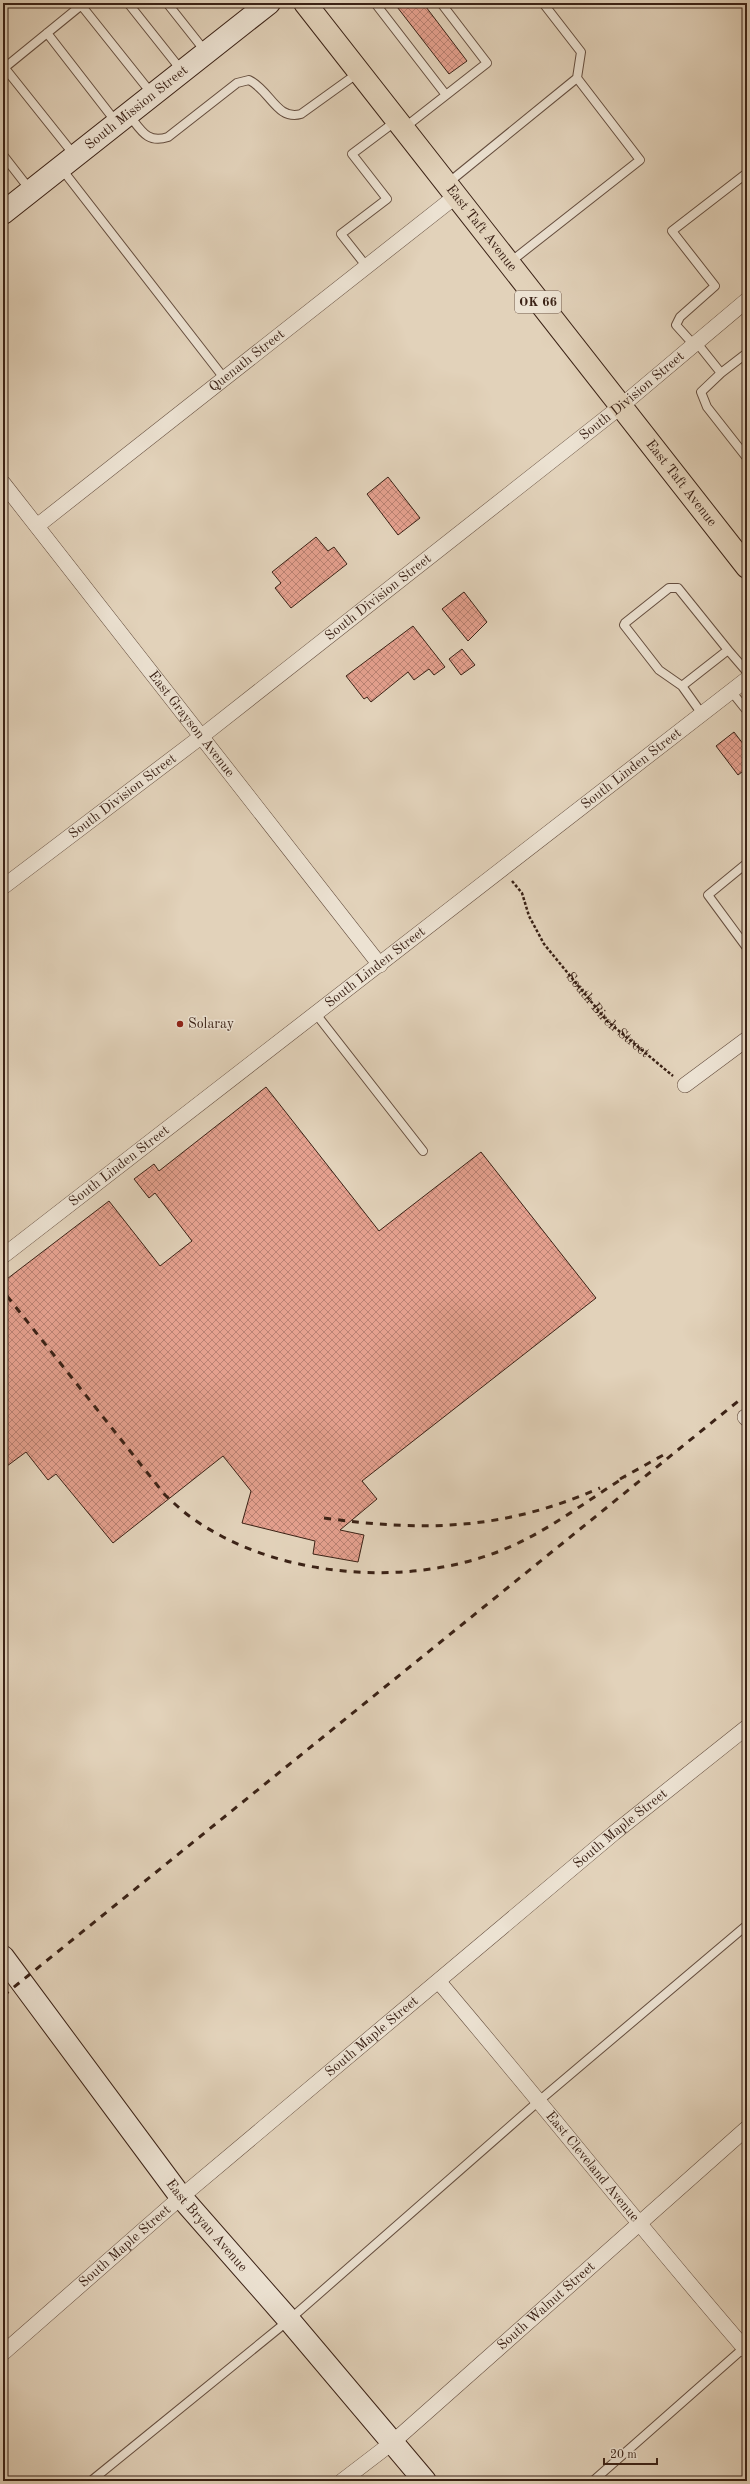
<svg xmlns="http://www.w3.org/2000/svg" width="750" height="2484" font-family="'Old Standard TT',serif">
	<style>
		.building { fill: url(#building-cross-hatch); stroke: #3b2216 }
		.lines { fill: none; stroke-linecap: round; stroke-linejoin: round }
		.lane-casing { stroke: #654e3f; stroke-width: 10 }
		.street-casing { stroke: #654e3f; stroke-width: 16 }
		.secondary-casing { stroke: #3b2216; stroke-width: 24 }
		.primary-casing { stroke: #3b2216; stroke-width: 24 }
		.path { stroke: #3b2216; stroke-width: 2.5; stroke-dasharray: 3 2; stroke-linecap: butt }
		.lane { stroke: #ece2d2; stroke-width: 8 }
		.street { stroke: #ece2d2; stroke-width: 15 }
		.secondary { stroke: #ece2d2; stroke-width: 22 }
		.primary { stroke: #e2d2ba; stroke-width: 22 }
		.rail { stroke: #3b2216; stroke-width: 3; stroke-dasharray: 7 7; stroke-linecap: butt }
		.poi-dot { fill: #8f2418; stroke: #ece2d2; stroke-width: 1.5 }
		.labels { text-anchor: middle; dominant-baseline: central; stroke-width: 3; stroke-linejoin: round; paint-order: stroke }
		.shield { fill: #ece2d2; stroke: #705c4e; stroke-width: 1 }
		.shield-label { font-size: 13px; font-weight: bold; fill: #3b2216 }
		.street-label { font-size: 14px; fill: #3b2216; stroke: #ece2d2 }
		.poi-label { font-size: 14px; fill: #3b2216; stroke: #ece2d2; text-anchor: start }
	</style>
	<defs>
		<pattern id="building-cross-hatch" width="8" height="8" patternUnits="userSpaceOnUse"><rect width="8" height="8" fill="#e4a08e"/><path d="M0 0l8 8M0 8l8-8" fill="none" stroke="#ba8273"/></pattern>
	</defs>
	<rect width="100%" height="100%" fill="#e2d2ba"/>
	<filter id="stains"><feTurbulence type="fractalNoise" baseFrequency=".005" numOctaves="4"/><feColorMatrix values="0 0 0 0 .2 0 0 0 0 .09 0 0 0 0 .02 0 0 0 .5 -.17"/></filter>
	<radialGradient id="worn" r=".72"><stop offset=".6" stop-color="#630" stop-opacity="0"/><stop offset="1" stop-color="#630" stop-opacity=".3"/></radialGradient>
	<path class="building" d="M394,3H423L467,61L449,74Z
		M388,477L420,518L398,535L367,494Z
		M316,537L328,551L334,547L347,564L291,608L275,588L281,583L272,572Z
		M464,592L487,622L468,641L442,609Z
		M413,626L445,667L434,675L429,669L414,680L408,672L371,702L367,697L364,699L346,676Z
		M462,649L475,665L461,675L449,659Z
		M734,732L747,749V768L738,775L716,746Z
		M266,1087L379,1231L481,1152L596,1298L362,1481L377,1499L340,1530L364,1535L358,1562L313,1554L315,1541L242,1523L251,1491L223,1456L113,1543L56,1474L48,1480L26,1452L3,1469V1282L109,1201L160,1266L192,1241L155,1193L149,1198L134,1179L154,1164L159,1171Z"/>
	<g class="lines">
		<defs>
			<path id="lane" d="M128,3L182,71
				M167,3L205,51
				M375,3L446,95
				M543,3L581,52L577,78
				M81,5L152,94
				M47,33L116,122
				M4,67L75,156
				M3,69L84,3
				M129,115C141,130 147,144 168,137L237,83L249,80C270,90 277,121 301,114L358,73
				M404,128L487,63L441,3
				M3,155L31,191
				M61,168L224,378
				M448,183L577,78L640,160L509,263
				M367,267L341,234L387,199L352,154L396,121
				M697,343L721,373L701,392L707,407L747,458
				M694,345L676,325L680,317L715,286L672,231L747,173
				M721,373L747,353
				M682,686L659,670L624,625L625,623L669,588H678L728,650
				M731,691L747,711
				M702,714L682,686L728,650L747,672
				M747,863L708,895L747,948
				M316,1014L423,1151
				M91,2481L289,2320L540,2100L747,1925
				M593,2481L746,2346"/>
			<g id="street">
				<path id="s2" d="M3,483L380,965"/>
				<path id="s3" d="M37,526L456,196"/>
				<path id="s4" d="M3,887L202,736L620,407L747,300"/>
				<path d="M685,1085L747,1039"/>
				<path id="s5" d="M3,1256L747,679"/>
				<path d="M745,1417L747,1419"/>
				<path id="s6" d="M439,1982C543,2104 642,2230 747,2351"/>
				<path id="s7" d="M3,2353L181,2197L614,1833L747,1727"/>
				<path id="s8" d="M342,2481L393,2442L747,2128"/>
			</g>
			<g id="secondary">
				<path id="s9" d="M3,213L269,3"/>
				<path id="s10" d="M3,1957L181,2197L289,2320L425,2481"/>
			</g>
			<g id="primary">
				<path id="s11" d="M305,3L747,567"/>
			</g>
		</defs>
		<use href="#lane" class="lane-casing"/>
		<use href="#street" class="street-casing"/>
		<use href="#secondary" class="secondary-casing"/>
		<use href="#primary" class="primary-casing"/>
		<path class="path" id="s1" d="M512,881L522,893L529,916L544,944L607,1021L673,1076"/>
		<use href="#lane" class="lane"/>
		<use href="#street" class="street"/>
		<use href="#secondary" class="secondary"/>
		<use href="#primary" class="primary"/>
		<path class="rail" d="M7,1296L165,1495C174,1503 183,1512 192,1518C276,1578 406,1588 500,1551C544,1534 585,1502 625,1477
			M620,1479L667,1453
			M324,1518C426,1532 504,1530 600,1488
			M3,1996L747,1394"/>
	</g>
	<circle class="poi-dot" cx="180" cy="1024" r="4"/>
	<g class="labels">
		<rect class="shield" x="515" y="291" width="46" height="22" rx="3"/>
		<g class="shield-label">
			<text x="538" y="302">OK 66</text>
		</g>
		<g class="street-label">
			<text stroke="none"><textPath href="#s9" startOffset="170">South Mission Street</textPath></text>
			<text stroke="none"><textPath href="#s11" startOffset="286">East Taft Avenue</textPath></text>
			<text stroke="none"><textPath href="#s3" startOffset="267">Quenath Street</textPath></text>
			<text stroke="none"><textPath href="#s4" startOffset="798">South Division Street</textPath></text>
			<text stroke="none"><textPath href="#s11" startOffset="610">East Taft Avenue</textPath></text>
			<text stroke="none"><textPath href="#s4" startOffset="474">South Division Street</textPath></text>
			<text stroke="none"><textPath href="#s2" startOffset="306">East Grayson Avenue</textPath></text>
			<text stroke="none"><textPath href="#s5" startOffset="795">South Linden Street</textPath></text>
			<text stroke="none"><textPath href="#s4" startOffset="150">South Division Street</textPath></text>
			<text stroke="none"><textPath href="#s5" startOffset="471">South Linden Street</textPath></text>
			<text stroke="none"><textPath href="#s1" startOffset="167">South Birch Street</textPath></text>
			<text stroke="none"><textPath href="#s5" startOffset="147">South Linden Street</textPath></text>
			<text stroke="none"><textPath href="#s7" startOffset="810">South Maple Street</textPath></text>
			<text stroke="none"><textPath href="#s7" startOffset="486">South Maple Street</textPath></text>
			<text stroke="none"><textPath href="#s6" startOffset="240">East Cleveland Avenue</textPath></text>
			<text stroke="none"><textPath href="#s10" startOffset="337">East Bryan Avenue</textPath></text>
			<text stroke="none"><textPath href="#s7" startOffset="162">South Maple Street</textPath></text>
			<text stroke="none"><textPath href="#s8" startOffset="269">South Walnut Street</textPath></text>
		</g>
		<g class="poi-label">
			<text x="188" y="1024">Solaray</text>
		</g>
	</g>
	<rect width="750" height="2484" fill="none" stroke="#e2d2ba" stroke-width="16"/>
	<rect x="4" y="4" width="742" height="2476" fill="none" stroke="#3b2216" stroke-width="2"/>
	<rect x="8" y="8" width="734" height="2468" fill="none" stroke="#3b2216"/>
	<path d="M604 2458v6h53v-6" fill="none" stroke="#3b2216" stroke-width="2"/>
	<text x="610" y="2458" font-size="12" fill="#3b2216" stroke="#ece2d2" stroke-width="3" paint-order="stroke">20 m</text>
	<rect width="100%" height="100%" filter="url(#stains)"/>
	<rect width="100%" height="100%" fill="url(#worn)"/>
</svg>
